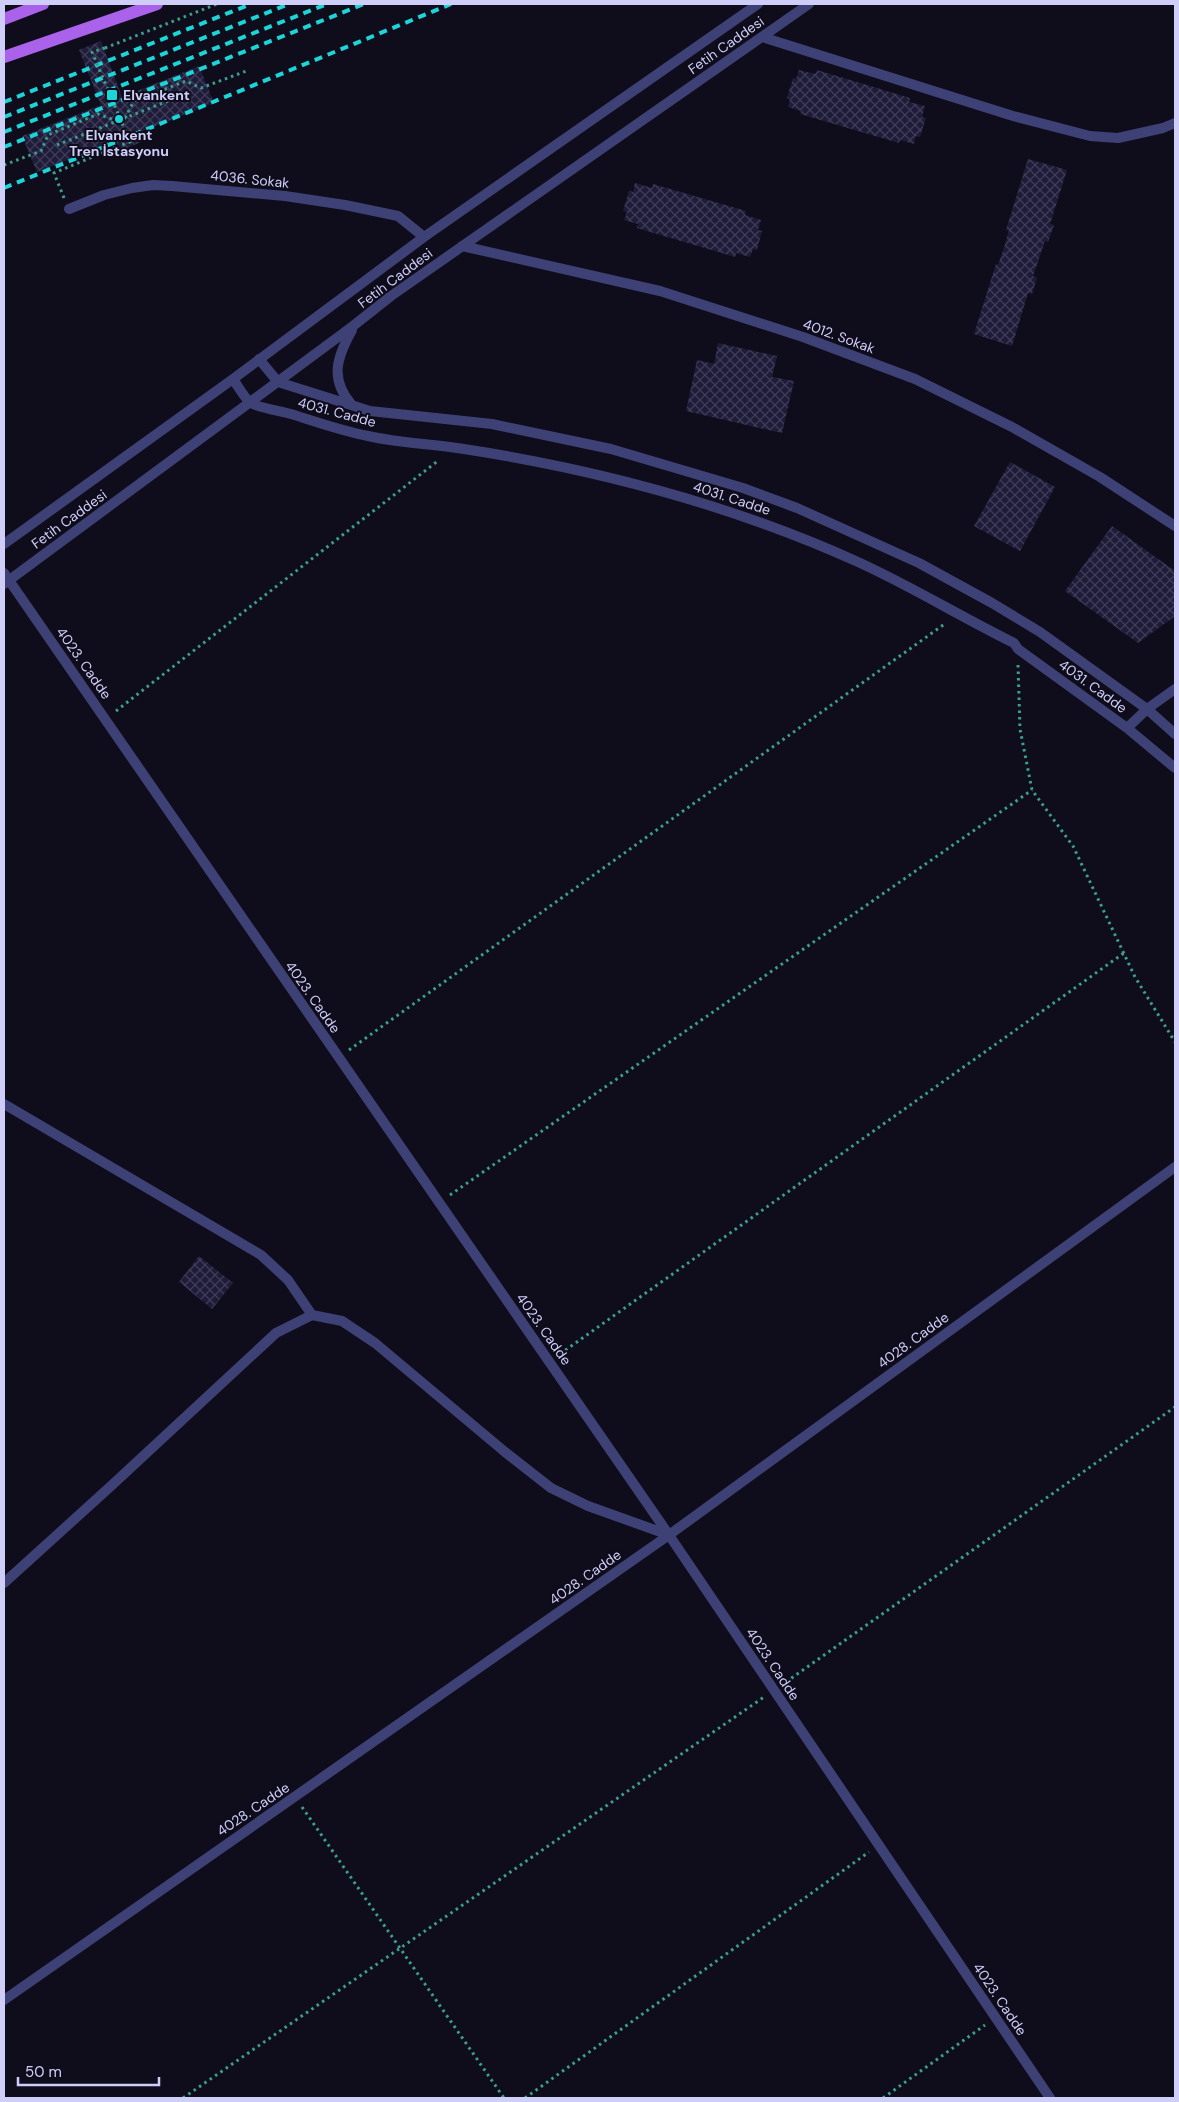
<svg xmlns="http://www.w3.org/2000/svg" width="1179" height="2102" font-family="'DM Sans',sans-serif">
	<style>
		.building { fill: url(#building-cross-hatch) }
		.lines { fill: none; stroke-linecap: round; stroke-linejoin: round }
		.path { stroke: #3ba090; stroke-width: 3; stroke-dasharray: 2.5 4; stroke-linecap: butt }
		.street { stroke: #3e4175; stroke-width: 10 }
		.primary { stroke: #ab62eb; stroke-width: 12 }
		.rail { stroke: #1bd6d8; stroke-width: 4; stroke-dasharray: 8 6; stroke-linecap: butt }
		.path-bridge { stroke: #3ba090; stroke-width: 3; stroke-dasharray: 2.5 4; stroke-linecap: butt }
		.poi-dot { fill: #1bd6d8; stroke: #0f0d1b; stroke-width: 2 }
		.labels { text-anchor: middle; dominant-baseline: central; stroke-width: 4; stroke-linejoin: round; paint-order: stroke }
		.street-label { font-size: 14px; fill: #cfcef9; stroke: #0f0d1b }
		.poi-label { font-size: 14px; font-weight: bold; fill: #cfcef9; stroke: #0f0d1b; text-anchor: start }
	</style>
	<defs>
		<pattern id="building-cross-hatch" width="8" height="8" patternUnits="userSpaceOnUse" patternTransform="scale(1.25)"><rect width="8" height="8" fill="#1f1c3a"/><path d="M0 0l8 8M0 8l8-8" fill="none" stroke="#3e3c57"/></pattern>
	</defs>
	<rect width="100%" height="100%" fill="#0f0d1b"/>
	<path class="building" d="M101,41L122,97L199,66L214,103L138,133L141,142L120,151L116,141L37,172L22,136L101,105L79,50Z
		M799,70L815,74L817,70L910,98L909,102L925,106L922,117L926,118L920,137L916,136L914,144L900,140L899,143L800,114L801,111L788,107L790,99L787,98L793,78L796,79Z
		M1028,159L1067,170L1050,224L1054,225L1048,242L1045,241L1033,276L1037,278L1032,294L1028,293L1012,346L974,334L996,264L998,265L1004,248L1009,230H1006Z
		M635,183L652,188L653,184L746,211L745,215L761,220L758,230L762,231L757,250L753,249L750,257L736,253L735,257L637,228L638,224L624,220L627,212L623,211L629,191L633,192Z
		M718,343L777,356L772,377L794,381L782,433L686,411L697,360L714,364Z
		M1010,462L1055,487L1020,551L974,526Z
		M1112,526L1175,571V616L1138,643L1065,591Z
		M199,1256L233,1283L212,1309L179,1282Z"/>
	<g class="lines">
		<path class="path" d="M105,48L217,4
			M125,118L134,101L186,81L201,88L249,70
			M57,145L188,93
			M4,165L41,151L48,135L98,114L117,121
			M64,198L54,173L119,146
			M1018,665L1020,729L1032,790L1073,846L1135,977L1175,1042
			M116,711L439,460
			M349,1050L946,623
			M450,1195L1032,790
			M560,1354L1124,953
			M786,1682L1175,1407
			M302,1807L504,2098
			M183,2098L764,1697
			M525,2098L869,1852
			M883,2098L985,2025"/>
		<path class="street" d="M762,37L1013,116L1090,136L1118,138L1163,128L1175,123
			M69,209L104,195L132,188L153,185L172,186L285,196L345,205L398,216L424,237
			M462,246L660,291L803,337L915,379L1012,427L1100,477L1175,526
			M352,330C337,357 329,379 352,405
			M259,359L278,382L370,411L492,424L611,449L743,488L797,508L919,563L992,603L1040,632L1147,709L1175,734
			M233,379C238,386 244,398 251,403C259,408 281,411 291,414C317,422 342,431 368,436C399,443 432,444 464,449C600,470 732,505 858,562C911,586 961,617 1014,643L1018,649L1127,728L1175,768
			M4,544L233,379L424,237L758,4
			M4,573L669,1535L1050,2098
			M4,584L353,326L391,296L809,4
			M1127,728L1147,709L1175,689
			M4,1104L261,1255L288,1280L312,1315
			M4,1583L111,1486L276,1333L312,1315L342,1321L375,1343L505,1452L551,1488L588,1506L669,1535
			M4,2000L669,1535L1175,1167"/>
		<path class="primary" d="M4,19L43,4
			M4,57L157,4"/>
		<path class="rail" d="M4,102L251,4
			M4,117L289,4
			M4,132L327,4
			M4,147L364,4
			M4,188L451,4"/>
		<path class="path-bridge" d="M105,48L92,52L130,142L119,146"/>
	</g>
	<g class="poi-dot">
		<rect x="106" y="89" width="12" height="12" rx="2.5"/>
		<circle cx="119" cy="119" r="5"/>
	</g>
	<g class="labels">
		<g class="street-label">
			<text transform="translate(726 45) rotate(-35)">Fetih Caddesi</text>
			<text transform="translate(250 179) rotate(6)">4036. Sokak</text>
			<text transform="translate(395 278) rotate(-37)">Fetih Caddesi</text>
			<text transform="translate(839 336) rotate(20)">4012. Sokak</text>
			<text transform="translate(337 412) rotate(15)">4031. Cadde</text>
			<text transform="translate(732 498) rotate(18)">4031. Cadde</text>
			<text transform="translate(69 519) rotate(-36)">Fetih Caddesi</text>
			<text transform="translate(84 663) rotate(55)">4023. Cadde</text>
			<text transform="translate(1093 686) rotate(36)">4031. Cadde</text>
			<text transform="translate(313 997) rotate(55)">4023. Cadde</text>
			<text transform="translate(544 1329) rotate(55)">4023. Cadde</text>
			<text transform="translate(913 1340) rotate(-36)">4028. Cadde</text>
			<text transform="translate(585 1577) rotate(-35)">4028. Cadde</text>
			<text transform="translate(773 1664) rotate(56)">4023. Cadde</text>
			<text transform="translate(253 1809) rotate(-34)">4028. Cadde</text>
			<text transform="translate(1000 1999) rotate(56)">4023. Cadde</text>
		</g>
		<g class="poi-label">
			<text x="123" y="95">Elvankent</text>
			<text x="119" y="135" text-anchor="middle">Elvankent<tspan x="119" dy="16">Tren İstasyonu</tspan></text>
		</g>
	</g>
	<rect width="1179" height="2102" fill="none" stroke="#cfcef9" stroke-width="10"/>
	<path d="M18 2077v8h141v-8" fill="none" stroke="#cfcef9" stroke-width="2.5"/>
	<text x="25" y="2077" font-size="15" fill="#cfcef9" stroke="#0f0d1b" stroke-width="4" paint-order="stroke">50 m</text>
</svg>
